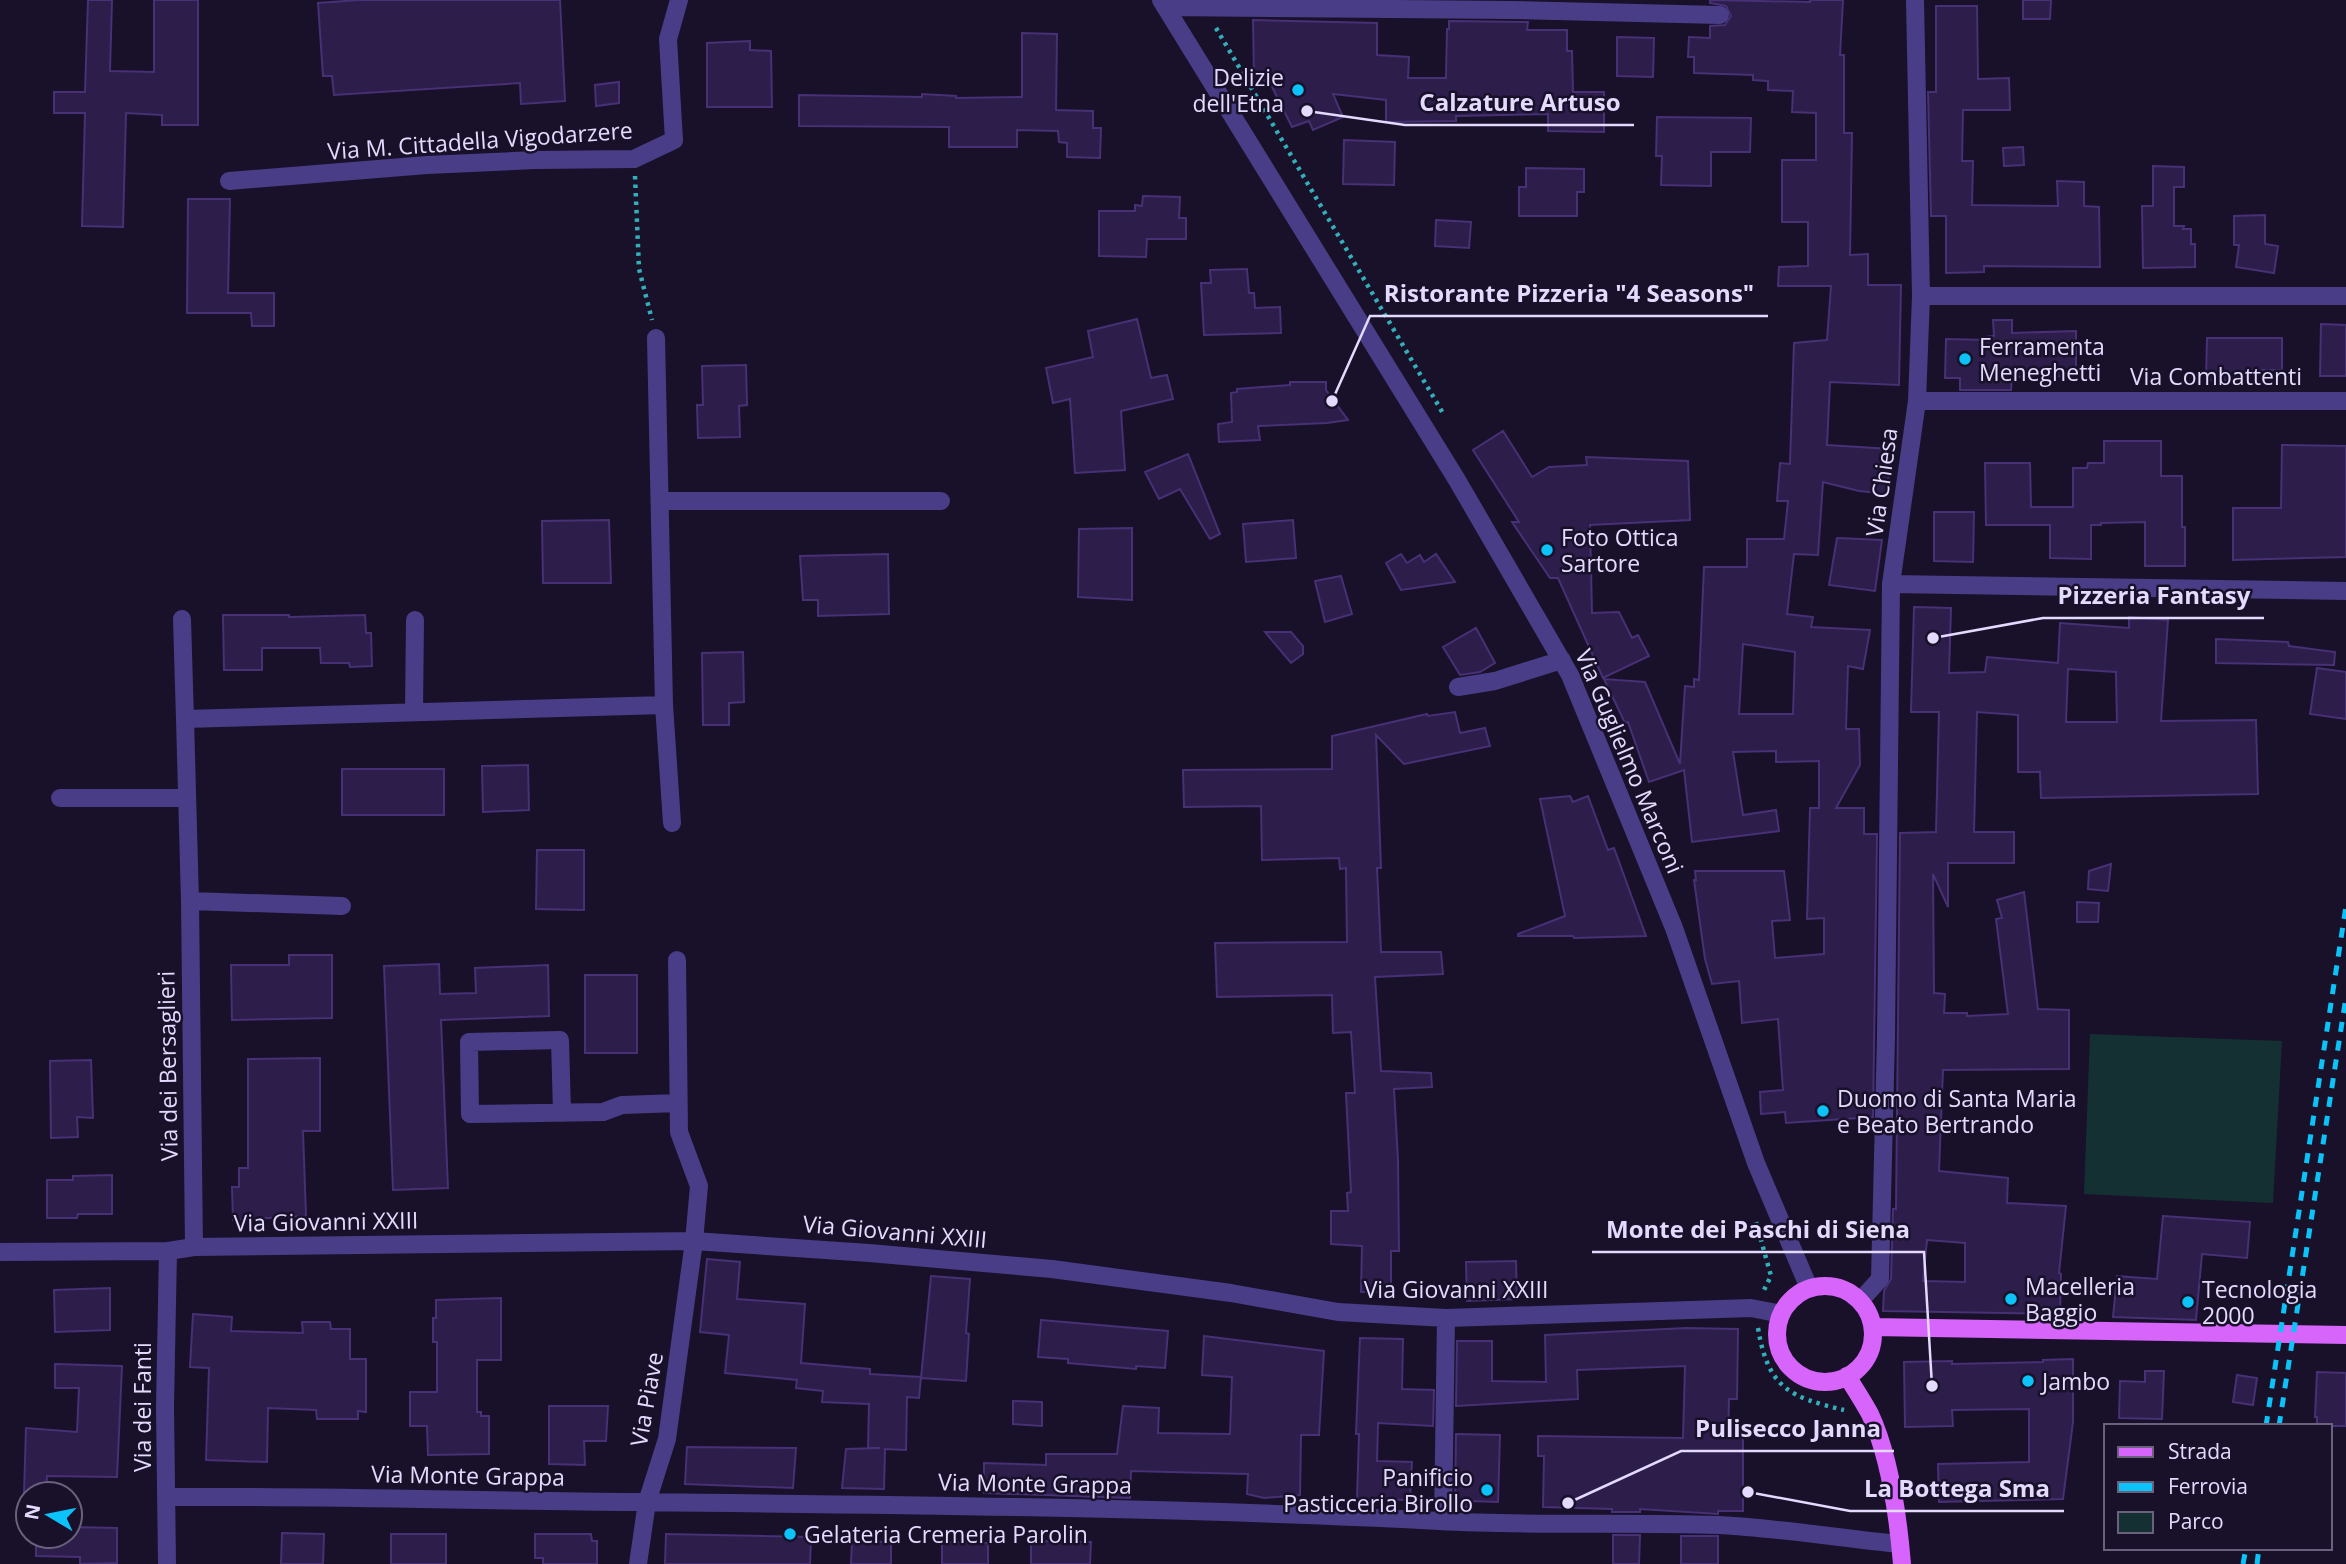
<svg xmlns="http://www.w3.org/2000/svg" width="2346" height="1564" font-family="'Open Sans',sans-serif">
	<style>
		.green { fill: #143033 }
		.building { fill: #2c1d4a; stroke: #473075; stroke-width: 2; fill-rule: evenodd }
		.lines { fill: none; stroke-linecap: round; stroke-linejoin: round }
		.path { stroke: #33afb9; stroke-width: 4.5; stroke-dasharray: 3.5 5; stroke-linecap: butt }
		.minor { stroke: #4a3d87; stroke-width: 18 }
		.major { stroke: #d764fb; stroke-width: 18 }
		.rail { stroke: #0bc2f9; stroke-width: 5; stroke-dasharray: 10 9; stroke-linecap: butt }
		.poi-dot { fill: #0bc2f9; stroke: #181129; stroke-width: 2.5 }
		.labels { text-anchor: middle; dominant-baseline: central; stroke-width: 5; stroke-linejoin: round; paint-order: stroke }
		.poi-label { font-size: 23px; fill: #e3dafe; stroke: #181129; text-anchor: start }
		.street-label { font-size: 23px; fill: #e3dafe; stroke: #181129 }
		.leader { fill: none; stroke: #e3dafe; stroke-width: 2.5 }
		.callout-dot { fill: #e3dafe; stroke: #181129; stroke-width: 2.5 }
		.callout-label { font-size: 24px; text-anchor: middle; font-weight: bold; fill: #e3dafe; stroke: #181129; stroke-width: 5; stroke-linejoin: round; paint-order: stroke }
	</style>
	<rect width="100%" height="100%" fill="#181129"/>
	<path class="green" d="M2090,1034L2282,1041L2273,1203L2084,1194Z"/>
	<path class="building" d="M88,0H112L110,71L154,72V0H198V125H162V115L126,113L123,227L82,226L85,113H54V92H85Z
		M359,0H560L565,101L521,104L520,83L334,95L332,76H323L318,3Z
		M1710,0L1810,2V0H1843L1840,55H1844V133H1852L1850,255L1868,254V285H1901L1899,385L1830,382L1827,445L1891,449L1887,494L1859,491L1823,482L1818,555L1794,554L1787,614L1813,617L1811,627L1870,630L1863,669L1848,666L1846,729H1859L1860,765L1836,808H1864V834H1877L1873,1117L1786,1123L1785,1112L1761,1114L1760,1092L1783,1090L1778,1019L1742,1023L1739,981L1712,984L1705,959L1694,880H1696L1695,871H1784L1790,920L1772,921L1775,958L1824,954V918L1807,919L1810,808H1819V761L1776,762V751L1733,752L1743,815L1776,810L1779,831L1692,842L1684,770L1649,782L1628,722L1625,723L1604,679L1645,682L1680,764L1685,686L1694,687V679L1699,680L1704,567H1747V539H1784L1788,501H1777L1780,463L1790,464L1794,343L1827,340L1831,286H1778L1779,267L1808,266V222H1782V160H1816V113L1792,112L1793,91L1768,90V81L1753,80V75L1694,73V57H1688L1689,37L1710,38V26L1725,25L1731,16L1726,6L1710,3ZM1743,644L1795,652L1793,714H1739Z
		M2023,0H2051L2050,19H2023Z
		M1936,6H1977L1978,79L2009,78L2010,110H1963L1962,161H1973L1972,205L2058,206L2057,181L2084,182V206L2099,207L2100,267L1984,266V272L1946,273V216H1931L1928,92H1936Z
		M1253,20L1377,23V55L1409,57L1408,78H1446L1447,29H1449V21L1528,22L1527,30H1567V51H1572L1573,92H1604V132L1548,131V114L1456,116V121L1386,122V100L1333,94L1343,117L1313,130L1309,121L1292,127L1272,87L1260,77L1254,76Z
		M1022,33L1057,34L1056,110L1093,111V128H1101L1100,158L1067,157V143L1059,142L1058,131L1017,130V147H949V127L799,126V95L922,97V94L956,96V98L1022,97Z
		M1617,37L1654,38L1653,77L1617,76Z
		M750,41V50L771,51L772,107H707V43Z
		M619,82V103L596,106L595,85Z
		M1657,117L1751,118L1750,152H1711V186L1661,185L1662,156H1656Z
		M1344,140L1395,142L1394,185L1343,184Z
		M2023,147L2024,165L2004,166L2003,148Z
		M2153,166L2184,167V187H2174V226H2184L2183,229H2191V244H2195V267L2143,268L2142,206H2153Z
		M1526,168L1584,169V192H1577V216H1519V187H1526Z
		M1143,196L1180,197L1179,218H1186V239H1147L1146,257L1099,256V211H1135V205L1142,206Z
		M188,199H230L228,293H274V326H252L251,313H187Z
		M2265,215V244L2278,246L2274,273L2236,267L2239,245H2234V216Z
		M1436,220L1471,222L1469,248L1435,246Z
		M1247,269L1249,293H1254L1255,308L1280,307L1281,333L1204,335L1201,283H1211L1210,270Z
		M1137,319L1151,378L1167,375L1173,399L1121,411L1125,470L1075,473L1070,399L1053,403L1046,368L1093,357L1088,331Z
		M1993,320H2012V333L2076,331V376L2012,377L2011,390H1960V378H1945L1946,339L1988,340V336H1994Z
		M2321,324L2346,325V376H2320Z
		M2207,338H2282V370H2249V381L2206,380Z
		M746,365L747,405L739,406L740,437L698,438L697,405H703L702,366Z
		M1290,382H1326V390L1348,420L1327,423L1258,426L1260,440L1219,442L1218,424L1232,422L1231,393L1237,392V389L1290,385Z
		M1503,431L1532,477L1549,467L1587,465L1586,457L1688,461L1690,520L1590,525L1592,613L1619,612L1632,638L1638,635L1649,656L1603,678L1558,578H1550L1512,522H1519L1473,450Z
		M2104,441H2161V476H2182V527H2185V566H2145V522L2101,523V525H2091V559L2050,558V525H1986L1985,463H2030L2031,507H2073V468H2087L2088,463H2104Z
		M2282,445L2346,446V557L2233,560V508H2281Z
		M1188,454L1220,534L1210,539L1180,489L1159,499L1145,472Z
		M1934,512H1974L1973,562L1934,561Z
		M609,520L611,583H543L542,521Z
		M1293,520L1296,558L1246,562L1243,524Z
		M1132,528V600L1078,597L1079,529Z
		M1837,538L1882,540L1875,591L1829,585Z
		M888,554L889,614L818,616V600H803L800,556Z
		M1401,554L1407,563L1420,555L1424,562L1436,554L1455,582L1401,590L1386,563Z
		M1341,576L1352,614L1325,622L1315,581Z
		M1914,607L1951,608L1949,673L1985,672L1987,657L2058,663L2060,623L2129,628V617L2168,620L2161,721L2256,720L2258,794L2041,798L2040,772H2018V715L1977,712L1974,832H2014V863H1948V907L1933,874L1934,993L1945,994L1944,1013H1967V1016L2008,1014L1996,919L2002,918L1997,900L2024,892L2038,1009L2069,1010V1069L1943,1070L1939,1171L2008,1178L2007,1203L2066,1206L2059,1273L2061,1274L2060,1314L1883,1311L1884,1291L1891,1279L1893,1209H1896L1900,833L1936,832L1939,712H1911ZM2068,669L2116,672L2117,722H2066ZM1927,1240L1965,1243V1282L1923,1281Z
		M223,615H289V617L365,615L366,633H371L372,666L350,667L349,663H321L320,648H262V670H224Z
		M1476,628L1495,663L1480,672L1460,675L1443,647Z
		M1265,632H1291L1303,646V654L1291,663Z
		M2216,639L2288,642L2289,646L2335,652L2334,665L2216,663Z
		M743,652L744,702L729,703V725H703L702,653Z
		M2317,668L2346,672V719L2310,714Z
		M1455,712L1460,733L1485,728L1490,746L1404,764L1376,735L1381,868H1377L1381,952H1441L1443,974L1375,977L1381,1071L1431,1073L1432,1087L1394,1089L1398,1160L1399,1251H1391V1292H1361L1362,1246L1331,1244V1211H1348L1347,1193L1351,1192L1346,1093H1355L1351,1032L1333,1033L1332,995L1217,997L1215,943L1347,942L1346,868L1340,869L1339,858L1262,860L1261,806L1184,807L1183,770L1332,769V736L1427,714L1428,716Z
		M528,765L529,810L483,812L482,766Z
		M342,769H444V815H342Z
		M1570,796L1573,802L1588,796L1608,850L1614,848L1646,936L1574,938L1573,936H1518V934L1565,916L1540,799Z
		M537,850H584V910L536,909Z
		M2111,864L2108,891L2088,889L2089,871Z
		M2077,902L2099,903L2098,922H2077Z
		M289,955H332V1018L232,1020L231,965H289Z
		M439,964L440,994L476,993L475,968L548,965L549,1016L441,1020L448,1188L393,1190L384,966Z
		M585,975H637V1053H585Z
		M320,1058V1131H303L306,1216L233,1220L232,1187H239V1168H248V1059Z
		M91,1060L93,1118L77,1117L78,1137L51,1138L50,1061Z
		M112,1175V1214H78L77,1218H47V1180H73V1176Z
		M2163,1216L2250,1222L2247,1258L2202,1254L2196,1320L2113,1317L2117,1276L2157,1279Z
		M707,1259L740,1262L737,1299L805,1304L801,1363L870,1369V1374L921,1377L919,1398L907,1397L906,1450L885,1449L884,1489L842,1488L846,1449L880,1448H868L869,1404L822,1402L823,1391L796,1388L797,1380L725,1373L729,1335L700,1332Z
		M1516,1261L1517,1299L1467,1301L1466,1262Z
		M931,1276L970,1279L966,1333L969,1334L966,1381L921,1378Z
		M110,1288V1330L55,1332L54,1290Z
		M501,1298V1360H477V1412H481V1416H489V1454L428,1455L427,1426H410V1392H437V1342H433V1318H436V1300Z
		M193,1314L232,1317L231,1331L303,1333L302,1322H330L331,1329H350V1359H366V1412L358,1411V1419H317L316,1410L268,1408L267,1462L206,1460L209,1368L190,1367Z
		M1041,1320L1168,1331L1165,1368L1136,1366V1369L1068,1363V1359L1038,1357Z
		M1686,1328L1738,1329L1737,1399H1729L1728,1438H1743V1511H1718V1514L1640,1509V1512H1612V1509L1543,1507L1544,1456H1538V1436L1683,1438L1685,1366L1577,1370L1578,1399L1456,1406L1457,1341H1492V1381L1546,1382L1545,1335Z
		M1204,1336L1324,1351L1319,1435H1301L1300,1495L1264,1498L1247,1494L1248,1474L1131,1471L1130,1498L984,1493V1463L1046,1465V1454H1117L1123,1406L1159,1408L1158,1433L1230,1434L1232,1377L1202,1375Z
		M1360,1338L1403,1339L1402,1389L1434,1390L1433,1426L1378,1423L1377,1461L1412,1462L1410,1500L1357,1499L1359,1434H1356Z
		M2073,1359V1422L2063,1499L1939,1502L1938,1464L2029,1462V1409L1952,1410L1953,1426L1905,1427L1904,1362L1952,1361V1364L2043,1362V1360Z
		M55,1364L122,1366L117,1477L47,1476L46,1494H24L26,1428L77,1432L79,1388H55Z
		M2145,1371H2164L2162,1419L2119,1418L2120,1381L2145,1382Z
		M2317,1372L2346,1373V1426H2317V1417H2315Z
		M2237,1375L2257,1378L2253,1405L2233,1402Z
		M1013,1401L1042,1402V1426L1013,1424Z
		M549,1406H608L606,1441H584L585,1465L549,1464Z
		M1456,1434L1500,1435L1498,1502L1471,1501L1470,1507H1455Z
		M687,1447L796,1448L793,1488L685,1484Z
		M70,1527L117,1528V1563L80,1564V1557L36,1556V1536H70Z
		M282,1533L324,1534L323,1564H281Z
		M391,1534H446V1564H391Z
		M535,1534H591L592,1541H597V1564H543V1558H535Z
		M666,1534L811,1537L810,1564H665Z
		M1613,1535H1640L1639,1564H1613Z
		M1681,1536H1718V1564H1681Z
		M852,1541L891,1542V1564H851Z
		M1031,1541L1091,1542L1090,1564H1031Z
		M942,1542L988,1543V1564H942Z"/>
	<g class="lines">
		<path class="path" d="M1216,28L1444,415
			M635,176L639,269L652,320
			M1756,1222L1771,1276L1764,1290
			M1758,1328C1768,1388 1789,1397 1844,1410"/>
		<path class="minor" d="M1161,0L1457,480L1570,675L1674,928L1756,1163L1809,1288
			M1166,7L1512,10L1720,15
			M229,181L427,165L535,160L634,159L674,140L668,39L679,0
			M1921,296H2346
			M1917,401H2346
			M660,501H941
			M1891,584L2346,591
			M182,619L185,719
			M1458,687L1495,681L1562,660
			M664,705L672,823
			M414,712L415,620
			M60,798H186
			M190,901L342,906
			M562,1113L560,1040L469,1042L470,1114L603,1112L622,1105L678,1103
			M194,1247L190,901L185,719L664,705L656,338
			M0,1252L168,1251L194,1247L694,1241L869,1253L1052,1269L1231,1293L1338,1312L1446,1318L1751,1308L1781,1314
			M1860,1301L1880,1279L1886,1036L1891,584L1917,401L1921,296L1915,0
			M167,1497C324,1496 481,1501 638,1502C905,1505 1172,1507 1439,1521C1532,1526 1625,1522 1718,1525C1779,1528 1839,1538 1900,1544
			M1443,1521L1446,1318
			M167,1564L165,1407L168,1251
			M638,1564L647,1502L667,1439L694,1241L699,1186L679,1132L677,960"/>
		<path class="major" d="M1777 1334a48 48 0 1 1 96 0a48 48 0 1 1-96 0Z
			M1873,1327L2346,1335
			M1847,1376C1855,1389 1863,1401 1870,1414C1890,1457 1898,1516 1902,1564"/>
		<path class="rail" d="M2266,1426L2346,906
			M2279,1426L2346,997
			M2243,1564L2246,1548
			M2257,1564L2259,1548"/>
	</g>
	<g class="poi-dot">
		<circle cx="1298" cy="90" r="7"/>
		<circle cx="1965" cy="359" r="7"/>
		<circle cx="1547" cy="550" r="7"/>
		<circle cx="1823" cy="1111" r="7"/>
		<circle cx="2011" cy="1299" r="7"/>
		<circle cx="2188" cy="1302" r="7"/>
		<circle cx="2028" cy="1381" r="7"/>
		<circle cx="1487" cy="1490" r="7"/>
		<circle cx="790" cy="1534" r="7"/>
	</g>
	<g class="labels">
		<g class="poi-label">
			<text x="1284" y="77" text-anchor="end">Delizie<tspan x="1284" dy="26">dell'Etna</tspan></text>
			<text x="1979" y="346">Ferramenta<tspan x="1979" dy="26">Meneghetti</tspan></text>
			<text x="1561" y="537">Foto Ottica<tspan x="1561" dy="26">Sartore</tspan></text>
			<text x="1837" y="1098">Duomo di Santa Maria<tspan x="1837" dy="26">e Beato Bertrando</tspan></text>
			<text x="2025" y="1286">Macelleria<tspan x="2025" dy="26">Baggio</tspan></text>
			<text x="2202" y="1289">Tecnologia<tspan x="2202" dy="26">2000</tspan></text>
			<text x="2042" y="1381">Jambo</text>
			<text x="1473" y="1477" text-anchor="end">Panificio<tspan x="1473" dy="26">Pasticceria Birollo</tspan></text>
			<text x="804" y="1534">Gelateria Cremeria Parolin</text>
		</g>
		<g class="street-label">
			<text transform="translate(480 140) rotate(-4)">Via M. Cittadella Vigodarzere</text>
			<text x="2216" y="376">Via Combattenti</text>
			<text transform="translate(1881 482) rotate(-82)">Via Chiesa</text>
			<text transform="translate(1630 761) rotate(67)">Via Guglielmo Marconi</text>
			<text transform="translate(167 1066) rotate(-91)">Via dei Bersaglieri</text>
			<text transform="translate(326 1221) rotate(-1)">Via Giovanni XXIII</text>
			<text transform="translate(895 1231) rotate(5)">Via Giovanni XXIII</text>
			<text x="1456" y="1289">Via Giovanni XXIII</text>
			<text transform="translate(646 1399) rotate(-80)">Via Piave</text>
			<text transform="translate(142 1407) rotate(-90)">Via dei Fanti</text>
			<text transform="translate(468 1475) rotate(1)">Via Monte Grappa</text>
			<text transform="translate(1035 1483) rotate(1)">Via Monte Grappa</text>
		</g>
	</g>
	<path class="leader" d="M1307 111L1405 125H1634M1332 401L1370 316H1768M1933 638L2043 618H2264M1932 1386L1924 1252H1592M1568 1503L1681 1451H1894M1748 1492L1850 1511H2064"/>
	<g class="callout-dot">
		<circle cx="1307" cy="111" r="7"/>
		<circle cx="1332" cy="401" r="7"/>
		<circle cx="1933" cy="638" r="7"/>
		<circle cx="1932" cy="1386" r="7"/>
		<circle cx="1568" cy="1503" r="7"/>
		<circle cx="1748" cy="1492" r="7"/>
	</g>
	<g class="callout-label">
		<text x="1520" y="111">Calzature Artuso</text>
		<text x="1569" y="302">Ristorante Pizzeria "4 Seasons"</text>
		<text x="2154" y="604">Pizzeria Fantasy</text>
		<text x="1758" y="1238">Monte dei Paschi di Siena</text>
		<text x="1788" y="1437">Pulisecco Janna</text>
		<text x="1957" y="1497">La Bottega Sma</text>
	</g>
	<rect x="2104" y="1424" width="228" height="126" fill="#181129" stroke="#69617e" stroke-width="2"/>
	<rect x="2118" y="1447" width="35" height="10" fill="#d764fb" stroke="#69617e" stroke-width="2"/>
	<text x="2168" y="1459" font-size="21" fill="#e3dafe">Strada</text>
	<rect x="2118" y="1482" width="35" height="10" fill="#0bc2f9" stroke="#69617e" stroke-width="2"/>
	<text x="2168" y="1494" font-size="21" fill="#e3dafe">Ferrovia</text>
	<rect x="2118" y="1512" width="35" height="21" fill="#143033" stroke="#69617e" stroke-width="2"/>
	<text x="2168" y="1529" font-size="21" fill="#e3dafe">Parco</text>
	<g transform="translate(49 1515) rotate(280)"><circle r="33" fill="#181129" stroke="#69617e" stroke-width="2"/>
	<path d="M0-5L12 26L0 18L-12 26Z" fill="#0bc2f9"/>
	<text y="-10" font-size="19" font-weight="bold" text-anchor="middle" fill="#e3dafe">N</text>
	</g>
</svg>
